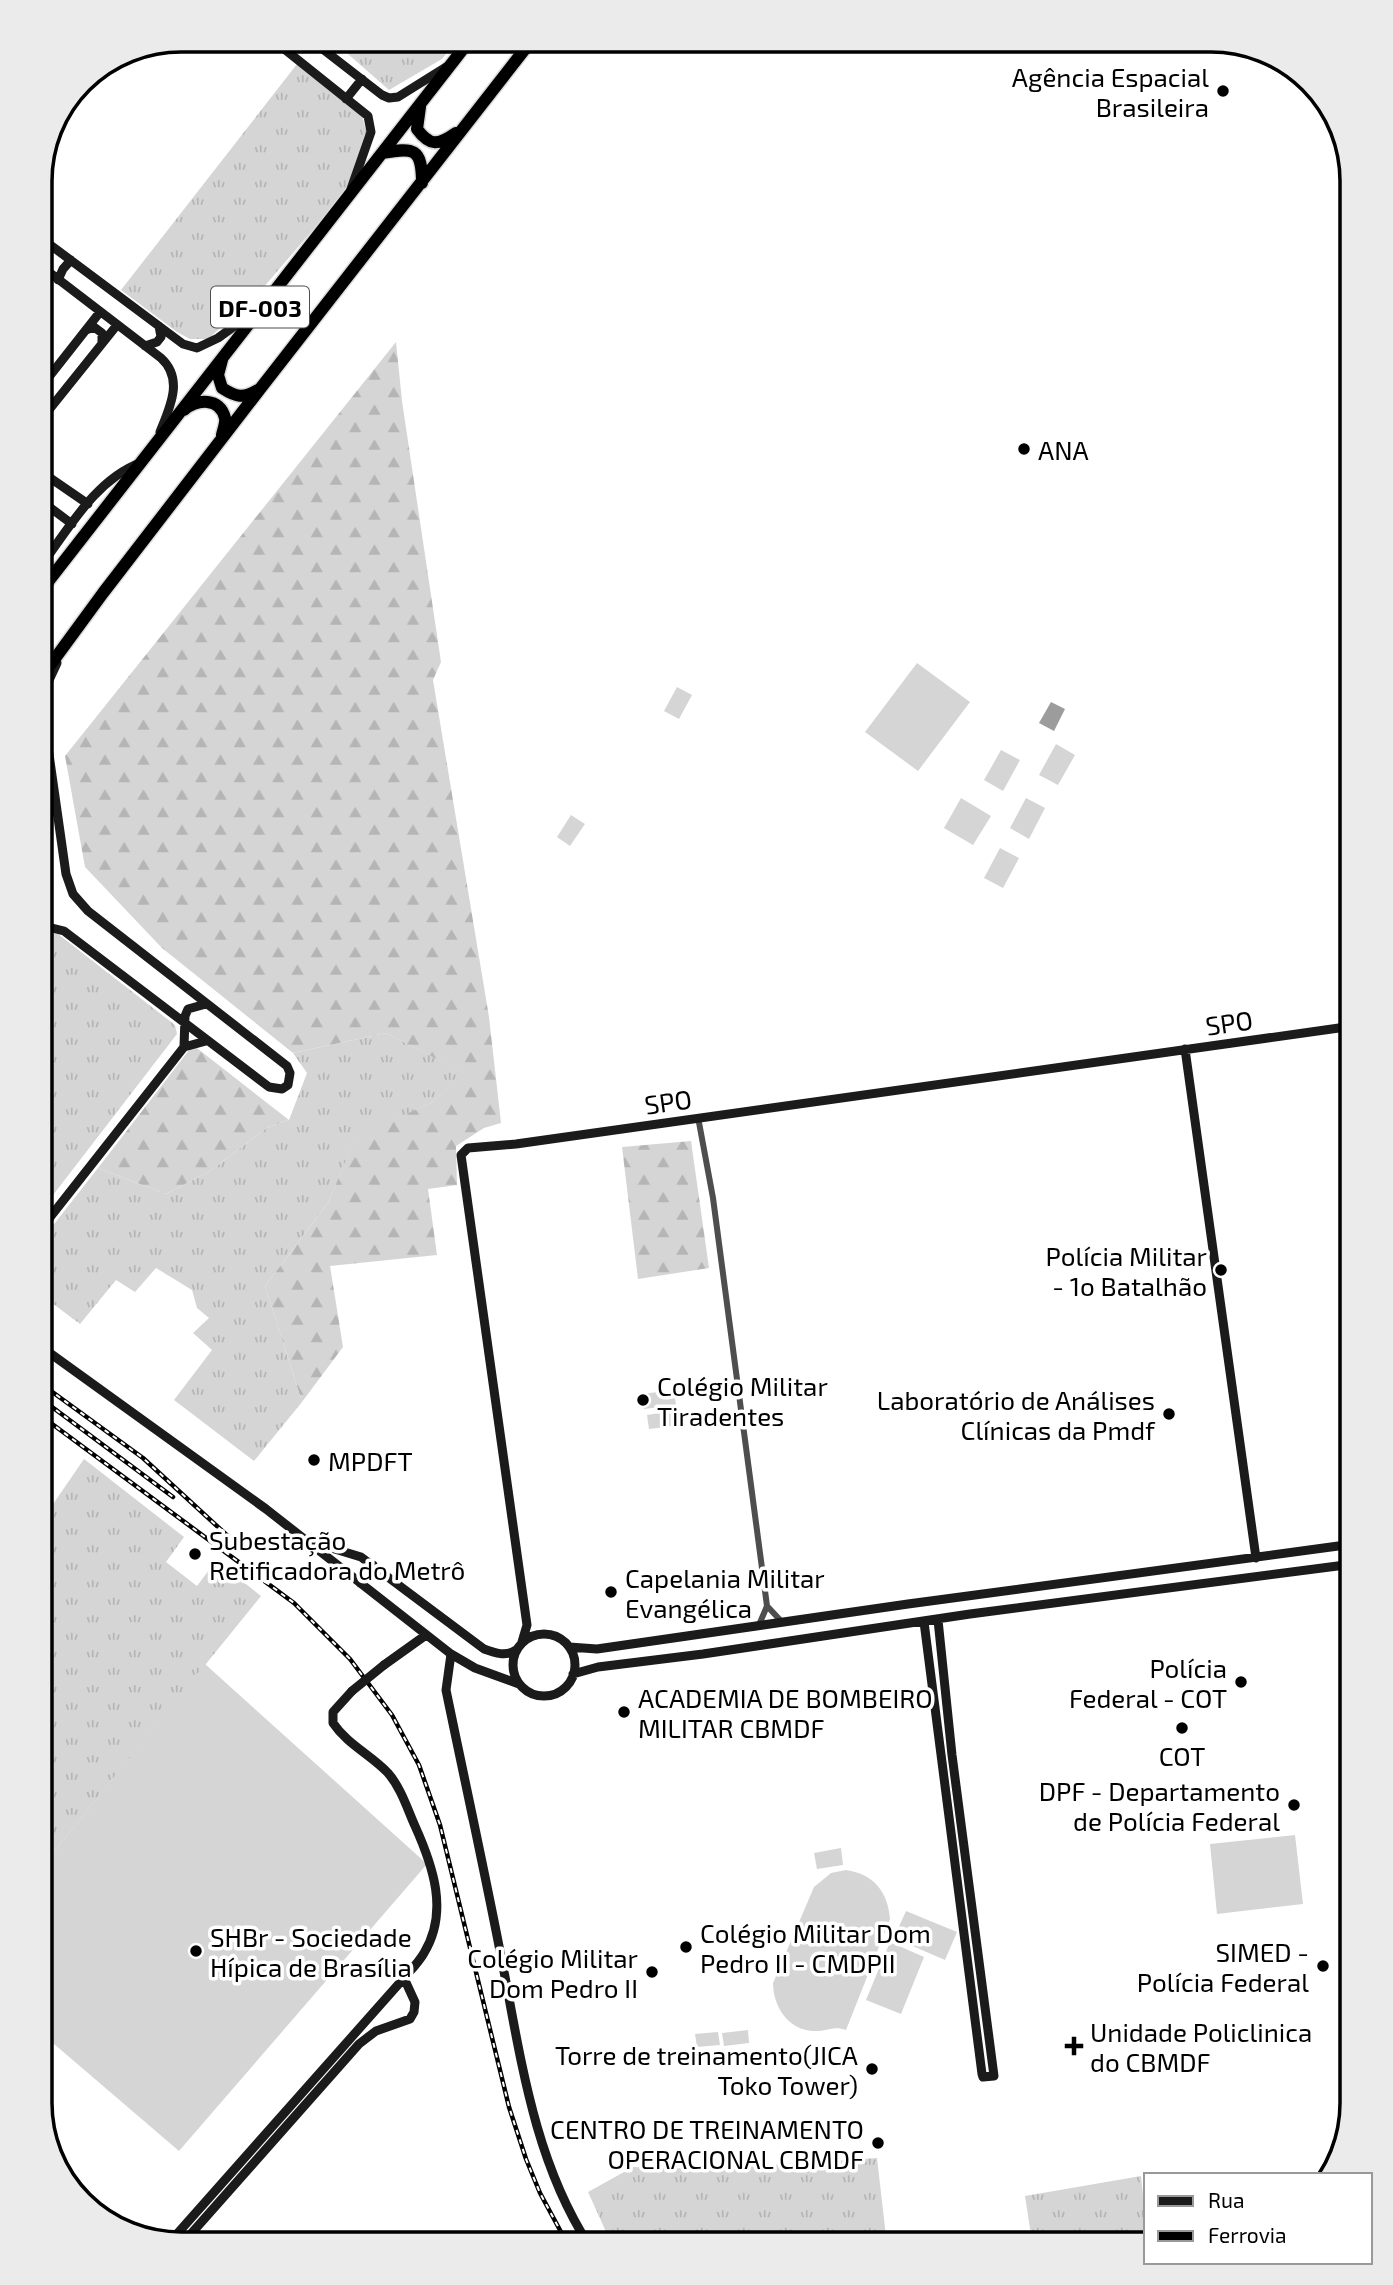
<svg xmlns="http://www.w3.org/2000/svg" width="1393" height="2285" font-family="'Exo 2',sans-serif">
	<style>
		.grass { fill: url(#grass-tufts) }
		.forest { fill: url(#forest-firs) }
		.pitch { fill: #d5d5d5 }
		.water { fill: #9c9c9c }
		.lines { fill: none; stroke-linecap: round; stroke-linejoin: round }
		.highway-casing { stroke: #dbdbdb; stroke-width: 15 }
		.street { stroke: #4e4e4e; stroke-width: 6 }
		.secondary { stroke: #1b1b1b; stroke-width: 9 }
		.highway { stroke: #000; stroke-width: 12 }
		.rail-casing { stroke: #000; stroke-width: 4.5 }
		.rail { stroke: #fff; stroke-width: 2; stroke-dasharray: 5; stroke-linecap: butt }
		.secondary-bridge { stroke: #1b1b1b; stroke-width: 9 }
		.poi-dot { fill: #000; stroke: #fff; stroke-width: 2.5 }
		.labels { text-anchor: middle; dominant-baseline: central; stroke-width: 7; stroke-linejoin: round; paint-order: stroke }
		.shield { fill: #fff; stroke: #4c4c4c; stroke-width: 2 }
		.shield-label { font-size: 24px; font-weight: bold; fill: #000 }
		.poi-label { font-size: 26px; fill: #000; stroke: #fff; text-anchor: end }
		.street-label { font-size: 26px; fill: #000; stroke: #fff }
		.rim { fill: none; stroke: #000; stroke-width: 3.5 }
	</style>
	<defs>
		<pattern id="grass-tufts" width="24" height="20" patternUnits="userSpaceOnUse" patternTransform="scale(1.75)"><rect width="24" height="20" fill="#d5d5d5"/><path d="M3 7l-1-3M5 7V3M7 7l1-3M15 17l-1-3M17 17v-4M19 17l1-3" fill="none" stroke="#b5b5b5"/></pattern>
		<pattern id="forest-firs" width="22" height="20" patternUnits="userSpaceOnUse" patternTransform="scale(1.75)"><rect width="22" height="20" fill="#d5d5d5"/><path d="M5 1l3.5 6h-7zM16 11l3.5 6h-7z" fill="#b5b5b5"/></pattern>
	</defs>
	<rect width="100%" height="100%" fill="#fff"/>
	<path class="grass" d="M332,40H457L442,59L389,90Z
		M297,64L362,115L367,135L347,190L257,295L208,339H190L177,332L121,290Z
		M40,930L58,934L175,1025L177,1034L40,1212Z
		M386,1033L465,1073L431,1103L356,1137L328,1203L265,1286L302,1402L254,1461L174,1400L212,1350L193,1333L209,1318L197,1308L192,1290L156,1268L135,1292L116,1280L80,1324L40,1294V1242L98,1168L166,1194L210,1171L268,1127L289,1120L307,1073L293,1053Z
		M84,1459L184,1537L166,1562L197,1586L215,1562L222,1565L261,1596L44,1864L40,1861V1523Z
		M877,2158L887,2245H612L588,2192L633,2167L710,2169Z
		M1141,2176L1146,2223V2245H1024L1031,2235L1025,2196Z"/>
	<path class="forest" d="M396,342L402,401L441,662L433,680L489,1017L501,1123L484,1128L456,1146L457,1185L428,1189L437,1255L330,1266L343,1347L302,1402L265,1286L328,1203L356,1136L431,1103L464,1073L386,1033L293,1053L162,948L85,867L65,756Z
		M193,1045L289,1120L268,1127L210,1171L166,1194L98,1168Z
		M691,1141L709,1268L638,1279L622,1147Z"/>
	<path class="pitch" d="M917,663L970,702L918,771L865,732Z
		M677,687L692,695L679,719L664,711Z
		M1056,744L1075,755L1058,785L1039,775Z
		M1001,750L1020,760L1003,791L984,780Z
		M961,798L991,816L973,845L944,828Z
		M1026,798L1045,808L1029,839L1010,828Z
		M571,815L585,824L570,846L557,837Z
		M1000,848L1019,858L1003,888L984,878Z
		M674,1390L676,1405L644,1409L642,1394Z
		M679,1410L681,1425L649,1429L647,1415Z
		M205,1664L427,1864L179,2151L40,2032V1869Z
		M1295,1835L1303,1904L1217,1914L1210,1844Z
		M841,1848L843,1865L817,1869L814,1853Z
		M846,1870C874,1874 888,1892 890,1919L846,2030C833,2025 826,2032 813,2031C788,2030 773,2006 773,1983L814,1887L831,1873Z
		M906,1911L957,1932L945,1960L894,1938Z
		M890,1942L924,1957L901,2014L866,2000Z
		M748,2030L749,2043L724,2046L722,2033Z
		M718,2032L720,2045L697,2047L695,2034Z"/>
	<path class="water" d="M1051,702L1065,709L1054,731L1039,723Z"/>
	<g class="lines">
		<defs>
			<path id="highway" d="M420,107L417,129C430,147 439,145 456,133
				M382,153C414,147 422,148 422,183
				M222,360L218,375L222,388C236,397 243,399 258,390
				M184,410C197,399 220,397 225,418C226,423 223,430 222,435
				M40,592L470,40
				M40,679L103,593L260,389L532,40"/>
		</defs>
		<use href="#highway" class="highway-casing"/>
		<path class="street" d="M698,1117L713,1198L767,1606L759,1625
			M767,1606L782,1622"/>
		<path class="secondary" d="M273,40L368,116L371,132L351,189
			M311,40L382,95L389,98L398,97L446,67
			M346,99L362,79
			M41,238L183,344L197,348L218,338L254,312
			M41,266L161,358C184,379 170,407 160,432
			M58,280L63,269L71,260
			M86,330L94,327L102,333V343
			M145,346L157,342L161,337L159,326
			M41,387L100,312
			M40,421L117,325
			M40,471L88,504
			M40,500L72,524
			M40,567C68,530 95,480 140,463
			M40,925L64,931L269,1087L282,1089L288,1085L290,1073L287,1066L88,911L73,894L66,874L42,705L43,693L57,663
			M184,1047L185,1016L188,1009L206,1004
			M1185,1049L1256,1558
			M40,1230L184,1047L206,1041
			M40,1346L266,1509L451,1654L475,1668L519,1684
			M315,1543L361,1557L484,1649C495,1653 506,1657 516,1650
			M360,1583L367,1570L373,1565
			M924,1622L982,2074L983,2077L994,2076L952,1755L938,1620
			M513 1665a31 31 0 1 1 62 0a31 31 0 1 1-62 0Z
			M522,1642L527,1625L461,1155L468,1148L516,1144L1353,1026
			M569,1647L597,1649L908,1604L1353,1544
			M451,1654L446,1690C464,1777 483,1864 500,1951C520,2051 532,2157 589,2245
			M384,1665L426,1635
			M573,1674L598,1667L703,1654L970,1614L1353,1564
			M1329,2175L1336,2164
			M169,2243L404,1978C411,1970 419,1962 424,1953C449,1912 433,1866 415,1826C407,1808 401,1788 388,1773C371,1755 347,1744 333,1723V1712L352,1691
			M182,2244L359,2044L376,2031L410,2019L414,2012L415,2002L404,1978"/>
		<use href="#highway" class="highway"/>
		<defs>
			<path id="rail" d="M40,1383L143,1458L243,1550
				M40,1398L173,1497
				M40,1415L294,1603L350,1659L392,1715L419,1765L440,1825L509,2107L526,2159L540,2193L568,2245"/>
		</defs>
		<use href="#rail" class="rail-casing"/>
		<use href="#rail" class="rail"/>
		<path class="secondary-bridge" d="M352,1691L384,1665"/>
	</g>
	<g class="poi-dot">
		<circle cx="1223" cy="91" r="7"/>
		<circle cx="1024" cy="449" r="7"/>
		<circle cx="1221" cy="1270" r="7"/>
		<circle cx="643" cy="1400" r="7"/>
		<circle cx="1169" cy="1414" r="7"/>
		<circle cx="314" cy="1460" r="7"/>
		<circle cx="195" cy="1554" r="7"/>
		<circle cx="611" cy="1592" r="7"/>
		<circle cx="1241" cy="1682" r="7"/>
		<circle cx="624" cy="1712" r="7"/>
		<circle cx="1182" cy="1728" r="7"/>
		<circle cx="1294" cy="1805" r="7"/>
		<circle cx="686" cy="1947" r="7"/>
		<circle cx="196" cy="1951" r="7"/>
		<circle cx="1323" cy="1966" r="7"/>
		<circle cx="652" cy="1972" r="7"/>
		<path d="M1070.5 2035.5h7v7h7v7h-7v7h-7v-7h-7v-7h7z"/>
		<circle cx="872" cy="2069" r="7"/>
		<circle cx="878" cy="2143" r="7"/>
	</g>
	<g class="labels">
		<rect class="shield" x="211" y="286.5" width="98" height="41" rx="5"/>
		<g class="shield-label">
			<text x="260" y="307">DF-003</text>
		</g>
		<g class="poi-label">
			<text x="1209" y="76">Agência Espacial<tspan x="1209" dy="30">Brasileira</tspan></text>
			<text x="1038" y="449" text-anchor="start">ANA</text>
			<text x="1207" y="1255">Polícia Militar<tspan x="1207" dy="30">- 1o Batalhão</tspan></text>
			<text x="657" y="1385" text-anchor="start">Colégio Militar<tspan x="657" dy="30">Tiradentes</tspan></text>
			<text x="1155" y="1399">Laboratório de Análises<tspan x="1155" dy="30">Clínicas da Pmdf</tspan></text>
			<text x="328" y="1460" text-anchor="start">MPDFT</text>
			<text x="209" y="1539" text-anchor="start">Subestação<tspan x="209" dy="30">Retificadora do Metrô</tspan></text>
			<text x="625" y="1577" text-anchor="start">Capelania Militar<tspan x="625" dy="30">Evangélica</tspan></text>
			<text x="1227" y="1667">Polícia<tspan x="1227" dy="30">Federal - COT</tspan></text>
			<text x="638" y="1697" text-anchor="start">ACADEMIA DE BOMBEIRO<tspan x="638" dy="30">MILITAR CBMDF</tspan></text>
			<text x="1182" y="1755" text-anchor="middle">COT</text>
			<text x="1280" y="1790">DPF - Departamento<tspan x="1280" dy="30">de Polícia Federal</tspan></text>
			<text x="700" y="1932" text-anchor="start">Colégio Militar Dom<tspan x="700" dy="30">Pedro II - CMDPII</tspan></text>
			<text x="210" y="1936" text-anchor="start">SHBr - Sociedade<tspan x="210" dy="30">Hípica de Brasília</tspan></text>
			<text x="1309" y="1951">SIMED -<tspan x="1309" dy="30">Polícia Federal</tspan></text>
			<text x="638" y="1957">Colégio Militar<tspan x="638" dy="30">Dom Pedro II</tspan></text>
			<text x="1090" y="2031" text-anchor="start">Unidade Policlinica<tspan x="1090" dy="30">do CBMDF</tspan></text>
			<text x="858" y="2054">Torre de treinamento(JICA<tspan x="858" dy="30">Toko Tower)</tspan></text>
			<text x="864" y="2128">CENTRO DE TREINAMENTO<tspan x="864" dy="30">OPERACIONAL CBMDF</tspan></text>
		</g>
		<g class="street-label">
			<text transform="translate(1229 1022) rotate(-8)">SPO</text>
			<text transform="translate(668 1101) rotate(-8)">SPO</text>
		</g>
	</g>
	<path d="M0 0H1393V2285H0ZM181 52H1211A129 129 0 0 1 1340 181V2103A129 129 0 0 1 1211 2232H181A129 129 0 0 1 52 2103V181A129 129 0 0 1 181 52Z" fill="#ebebeb" fill-rule="evenodd"/>
	<path class="rim" d="M181 52H1211A129 129 0 0 1 1340 181V2103A129 129 0 0 1 1211 2232H181A129 129 0 0 1 52 2103V181A129 129 0 0 1 181 52Z"/>
	<rect x="1144" y="2173" width="228" height="91" fill="#ffffff" stroke="#999999" stroke-width="2"/>
	<rect x="1158" y="2196" width="35" height="10" fill="#1b1b1b" stroke="#999999" stroke-width="2"/>
	<text x="1208" y="2208" font-size="21" fill="#000000">Rua</text>
	<rect x="1158" y="2231" width="35" height="10" fill="#000000" stroke="#999999" stroke-width="2"/>
	<text x="1208" y="2243" font-size="21" fill="#000000">Ferrovia</text>
</svg>
